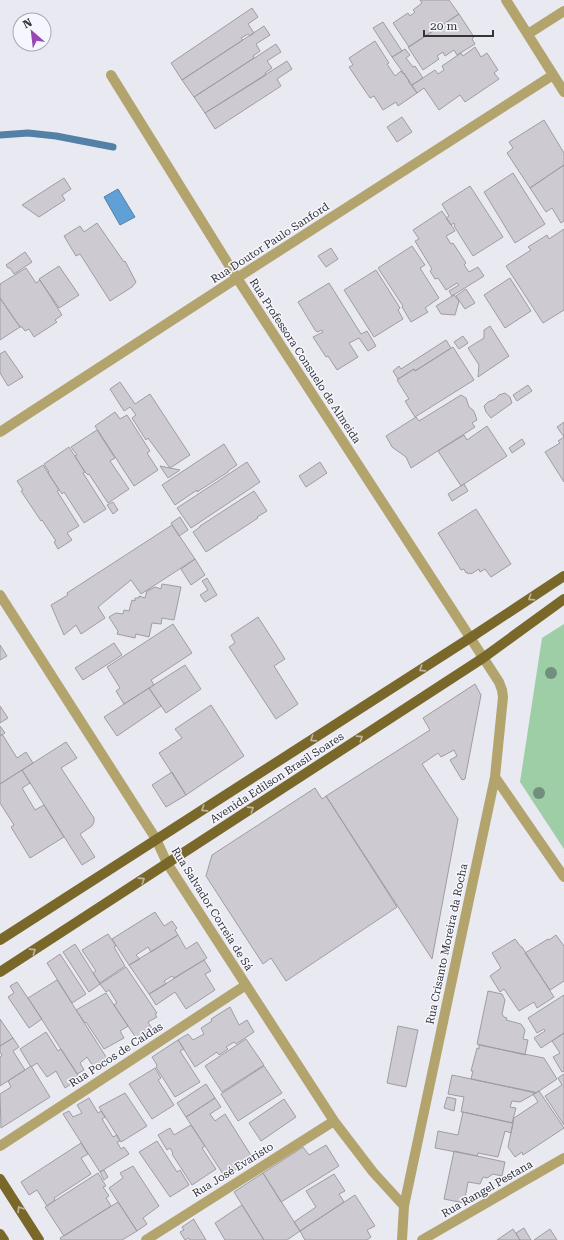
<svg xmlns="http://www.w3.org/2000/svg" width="564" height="1240" font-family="'Roboto Serif',serif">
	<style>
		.green { fill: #9dcea5 }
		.water { fill: #60a0d7; stroke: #5380a7 }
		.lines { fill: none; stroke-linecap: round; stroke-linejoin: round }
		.stream { stroke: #5380a7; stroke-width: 7 }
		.building { fill: #cdcad2; stroke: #9f9ca4 }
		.minor { stroke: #b3a36d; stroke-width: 10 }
		.major { stroke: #7a682a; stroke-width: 10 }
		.tree { fill: #728e7e }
		.oneway { stroke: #beb69f }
		.labels { text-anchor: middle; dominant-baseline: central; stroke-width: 3; stroke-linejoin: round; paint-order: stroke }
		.street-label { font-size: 11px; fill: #343437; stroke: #f6f6fe }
	</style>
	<rect width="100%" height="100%" fill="#e8e9f1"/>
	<path class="green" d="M564,624V849L520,782L542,638Z"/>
	<path class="water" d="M118,189L135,217L120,225L104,197Z"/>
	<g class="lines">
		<path class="stream" d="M0,135L28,133L56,136L113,147"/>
	</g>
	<path class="building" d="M420,0H449L459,14L409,47L393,23L408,13L410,16L415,12L413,10L422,3Z
		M252,8L258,17L248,24L254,33L250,36L248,34L241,38L243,40L182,80L171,63Z
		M459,14L474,37L472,39L475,44L457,55L454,50L445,56L443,52L437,56L439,59L423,70L408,47Z
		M383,22L402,51L392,57L373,28Z
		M264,26L270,35L256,44L260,51L253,56L254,58L194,97L182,80Z
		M375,41L389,63L387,64L395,76L401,71L403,74L404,73L409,81H408L417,93L398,106L396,102L383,110L374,96L370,98L349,67L353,65L349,58Z
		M276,44L281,52L267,61L272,68L265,73L266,75L205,113L194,97Z
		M475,47L481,57L487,53L498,70L494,73L499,79L465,102L460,95L439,110L424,88L417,93L412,85L435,70L438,74L444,70L442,66L461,53L463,56Z
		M405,49L410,55L406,58L413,67L415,66L423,78L412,85L392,57Z
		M287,61L292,69L277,79L281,86L215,129L205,113Z
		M402,117L412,132L397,142L387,127Z
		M544,120L564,153V165L530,188L507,153L513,148L509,142Z
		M564,165V221L561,223L552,208L546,212L530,188Z
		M513,173L545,224L515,243L484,192Z
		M64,178L71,189L62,195L65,200L39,217L22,205Z
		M470,186L503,237L473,256L454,226L455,225L454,223L451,225L446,218L449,216L442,204Z
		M442,211L455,231L446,236L451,244L453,243L466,263L464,265L469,272L478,267L484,276L452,296L449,291L459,285L457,283L446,290L438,278L435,279L430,271L432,269L415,241L419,239L413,230Z
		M97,223L124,262L125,261L136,282L132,287L110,301L80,254L76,256L64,236L80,226L84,232Z
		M564,229V310L543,323L506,266L531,250L528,247L547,235L549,239Z
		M412,246L425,265L420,268L439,298L425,308L428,312L411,322L402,307L403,306L378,268Z
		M331,248L338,259L326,267L318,256Z
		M25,252L32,262L14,274L10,268H8L6,265Z
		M59,266L79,295L59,308L39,279Z
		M26,268L36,283L40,280L62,315L55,320L57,322L34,337L29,329L25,331L22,327H20L0,298V284Z
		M376,270L400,308L398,310L403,319L374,337L344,290Z
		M510,278L531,311L505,328L484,295Z
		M329,283L361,334L367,331L376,346L368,351L359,338L349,343L358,357L337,370L328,356L326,357L313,337L323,332L322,330L317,332L315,330L298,302Z
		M466,289L475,303L465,309L456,296Z
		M454,295L459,301L455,315L441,314L436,306Z
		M0,298L20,327L0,340Z
		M490,326L509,356L478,377L479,365L468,348L484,338V330Z
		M463,336L468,343L459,349L454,342Z
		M446,340L451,348L415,371L414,369L398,379L393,371L399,366L401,369Z
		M453,347L474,380L415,417L405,401L409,399L397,380L414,369L415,371Z
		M5,351L23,377L8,386L0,373V354Z
		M120,382L135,404L150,394L190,455L170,468L148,438L146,440L132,418L136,415L130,407L124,411L110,389Z
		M528,385L532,391L517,401L513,395Z
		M505,393L510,397L512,403L491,418L486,412L484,406L488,402L495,399L499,395Z
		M461,395L466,398L469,407L473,410L475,414L477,420L472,423L475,427L411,468L406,457L392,447L386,436L416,417L419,421Z
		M115,412L120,419L127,415L150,451L147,453L158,470L134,486L95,426Z
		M564,422V482L545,452L560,443L558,441L564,437L557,427Z
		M487,426L507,456L461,486L438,451L464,435L467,440Z
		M97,430L115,458L110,461L129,489L108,503L89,474L88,475L85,472L75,456L77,455L71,447Z
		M522,439L525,444L512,453L509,448Z
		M224,444L237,465L228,471V472L197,492V490L175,505L162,485Z
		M69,447L85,472L83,473L106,509L84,523L64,492L62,494L48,473L49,472L44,464Z
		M247,462L260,482L191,528L177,508Z
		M320,462L327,473L306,487L299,476Z
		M43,465L59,490L57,491L79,526L67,533L72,540L58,549L54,542L56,541L42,520L41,521L21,491L23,490L17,481Z
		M160,466L180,470L168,478Z
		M464,484L468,491L452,501L448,494Z
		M254,491L267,511L257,517L258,518L206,552L193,532L200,527V526Z
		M113,502L118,510L113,514L107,505Z
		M476,509L511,564L491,577L485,569L480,572L479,569L471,574L470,573L468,574L467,572L466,573L464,569L461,570L438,533Z
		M180,517L188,530L179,536L171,523Z
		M172,525L195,559L141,594L131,580L98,607L105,618L81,634L76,625L64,635L51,605L68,595L67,593Z
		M195,559L205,575L191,585L181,569Z
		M207,578L217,595L205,602L200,595L208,590L202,581Z
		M162,584L181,587L174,620L162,618L161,624L152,623L149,637L136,634L135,638L117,634L118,631L109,617L116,613L123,614L124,610L129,611L132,600L135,601V598H139V596L145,598L147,591L155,587L161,589Z
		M258,617L285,659L274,666L298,704L276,719L229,647L235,643L231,635Z
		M173,624L192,653L151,680L154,685L124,704L116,691L120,688L107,667Z
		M114,643L122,655L83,680L75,668Z
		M0,645L7,656L0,660Z
		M185,665L201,689L166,713L149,688Z
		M475,684L481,695L465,779L462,780L450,760L457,756L454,750L441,757L438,753L422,764L458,819L432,959L326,796L430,730L423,718Z
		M149,688L161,706L117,736L104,717Z
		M211,705L244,756L186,795L159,753L182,738L175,729Z
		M0,706L8,718L0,723Z
		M0,726L5,733L0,736Z
		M2,734L17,758L26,752L33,763L0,784V736Z
		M66,742L77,758L61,768L94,818V822L92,826L80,834L95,857L82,865L22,770Z
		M22,770L30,783L22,788L35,810L44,805L64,837L30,858L11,827L14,825L0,803V784Z
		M172,772L186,795L166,807L152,785Z
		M315,788L322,799L326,796L397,907L286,981L271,958L263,964L206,876L212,855Z
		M155,912L164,926L172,921L177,928L175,930L178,935L151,952L148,947L136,955L140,959L129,965L112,939Z
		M108,934L116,946L114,947L125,966L100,983L93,973L96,971L82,950Z
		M178,935L186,949L197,942L207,958L174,978L172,976L164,981L166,984L149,994L129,965Z
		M556,935L564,946V981L550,990L525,953L548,939L549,940Z
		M515,939L521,947H522L554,997L537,1008L534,1002L519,1011L504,989L500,992L490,976L501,968L492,953Z
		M75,944L100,984L89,992L63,952Z
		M60,954L86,994L72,1003L47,963Z
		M204,960L211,971L205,974L215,990L186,1009L175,992L156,1005L149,994Z
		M126,967L157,1013L155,1014L157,1017L148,1022L153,1030L138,1041L114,1005L117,1003L109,990L106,992L100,984Z
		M57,980L108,1060L95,1069L87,1057L80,1063L84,1070L77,1074L28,998Z
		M17,982L42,1019L29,1028L8,997L14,993L10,986Z
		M488,991L502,994L505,1000L502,1014L504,1017L507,1018L506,1020L521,1024L525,1030L523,1039L528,1040L525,1055L477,1044Z
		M106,993L128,1026L120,1031L124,1038L104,1049L86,1022L85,1023L76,1010Z
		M564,995V1033L541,1048L534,1038L545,1031L544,1029L537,1033L528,1018Z
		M230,1007L239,1025L247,1020L254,1032L236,1044L234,1042L226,1047L228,1049L219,1055L217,1052L195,1067L178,1040L188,1034L193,1040L204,1034L201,1028L212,1021L211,1019Z
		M0,1019L13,1038L0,1046Z
		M398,1026L418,1030L406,1087L387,1083Z
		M46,1032L58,1051L61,1049L80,1078L65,1088L56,1071L47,1077L37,1063L31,1067L20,1049Z
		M564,1033V1071L562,1072L553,1057L560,1053L552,1041Z
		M13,1038L19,1047L13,1051L25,1070L0,1086V1057L2,1055L0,1052V1046Z
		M246,1039L264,1065L222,1092L205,1066Z
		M178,1040L184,1049L180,1051L200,1082L175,1097L156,1067L157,1065L152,1057Z
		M479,1045L544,1058L557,1079L536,1093L471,1079L473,1071H471L477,1048L479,1049Z
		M31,1066L50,1097L1,1128L0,1094L11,1087L8,1081Z
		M264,1066L282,1093L238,1121L221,1094Z
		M155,1068L161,1078L158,1080L174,1105L152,1119L129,1084Z
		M564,1074V1125L545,1096L562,1085L558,1078Z
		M452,1075L534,1092L536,1093L520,1102L512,1101L510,1107L516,1108L512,1123L463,1112H461L464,1097L448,1094Z
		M206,1084L215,1098L186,1117L177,1103Z
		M539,1091L564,1128L523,1155L522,1152L515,1157L508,1147L514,1118L538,1102L533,1094Z
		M125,1093L147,1126L121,1142L99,1107Z
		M447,1097L456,1099L454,1111L444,1108Z
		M89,1098L98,1113L101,1111L105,1117L102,1119L113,1137L117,1135L120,1141L117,1142L121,1149L124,1147L129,1154L100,1172L63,1114L69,1111L73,1117L82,1113L77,1105Z
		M215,1098L221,1107L210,1114L215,1121L225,1114L252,1157L244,1163V1164L225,1177L186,1117Z
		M284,1099L296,1117L261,1141L249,1123Z
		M463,1112L513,1123L511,1133L505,1131L498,1157L478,1153L477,1156L435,1148L438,1131L458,1135Z
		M191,1125L205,1146L202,1148L216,1169L192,1185L172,1154L173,1153L170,1148L167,1150L158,1135L170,1128L174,1135Z
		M157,1141L177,1172L180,1170L189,1185L170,1197L139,1152Z
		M81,1143L88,1154L81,1158L91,1174L54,1198L55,1200L47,1206L37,1190L29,1195L21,1182Z
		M326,1145L339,1166L281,1202L263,1173L303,1147L309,1155Z
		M454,1151L505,1162L502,1176L493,1174L487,1178L483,1177L480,1184L468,1182L464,1203L444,1199Z
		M133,1166L159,1206L143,1218L147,1224L137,1231L109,1188L123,1178L120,1173Z
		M104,1170L108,1177L104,1180L100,1172Z
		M98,1173L106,1186L103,1187L109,1196L106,1198L111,1206L64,1236L45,1207Z
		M263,1173L300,1231L287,1240H264L234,1192Z
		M334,1174L345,1191L339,1194L344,1202L300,1231L294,1222L316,1207L306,1191Z
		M355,1195L375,1226L367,1230L371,1237L367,1240H305L300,1231Z
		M118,1202L137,1231L122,1240H61L60,1238Z
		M242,1205L264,1240H225L215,1223Z
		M194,1219V1220L206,1240H190L189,1238L185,1240L180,1232L184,1230L182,1227Z
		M524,1228L531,1240H520L516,1233Z
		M513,1229L520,1240H497Z
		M550,1229L557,1240H534Z"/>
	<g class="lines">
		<path class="minor" d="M506,0L564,92
			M528,34L564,11
			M111,75L237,278L499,682L502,690L503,697L495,777L404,1206L402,1240
			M0,432L237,278L553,75
			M0,595L156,839L167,863L334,1121L373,1172L404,1206
			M495,777L564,877
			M0,1146L246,985
			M146,1240L334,1121
			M422,1240L564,1158"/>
		<path class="major" d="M0,940L470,638L564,576
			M0,972L483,658L564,599
			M0,1179L39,1240
			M0,1234L4,1240"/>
	</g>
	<g class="tree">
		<circle cx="551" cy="673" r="6"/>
		<circle cx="539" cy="793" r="6"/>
	</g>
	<defs><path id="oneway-chevron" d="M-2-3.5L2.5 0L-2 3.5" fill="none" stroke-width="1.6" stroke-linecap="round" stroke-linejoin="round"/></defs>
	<g class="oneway">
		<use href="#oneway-chevron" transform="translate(531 598) rotate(147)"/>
		<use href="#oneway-chevron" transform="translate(422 669) rotate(147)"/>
		<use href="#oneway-chevron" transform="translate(360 738) rotate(-33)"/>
		<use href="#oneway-chevron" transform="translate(313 739) rotate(147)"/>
		<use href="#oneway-chevron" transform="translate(204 809) rotate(147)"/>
		<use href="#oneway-chevron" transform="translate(251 809) rotate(-33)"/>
		<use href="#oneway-chevron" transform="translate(142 880) rotate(-33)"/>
		<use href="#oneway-chevron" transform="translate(33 951) rotate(-33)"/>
		<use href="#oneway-chevron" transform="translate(20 1209) rotate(-122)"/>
	</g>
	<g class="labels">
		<g class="street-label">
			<text transform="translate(270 243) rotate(-33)">Rua Doutor Paulo Sanford</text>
			<text transform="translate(305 361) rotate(57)">Rua Professora Consuelo de Almeida</text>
			<text transform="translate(277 778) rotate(-33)">Avenida Edilson Brasil Soares</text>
			<text transform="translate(212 909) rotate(58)">Rua Salvador Correia de Sá</text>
			<text transform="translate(447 944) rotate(-78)">Rua Crisanto Moreira da Rocha</text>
			<text transform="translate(116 1055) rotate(-33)">Rua Pocos de Caldas</text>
			<text transform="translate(233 1170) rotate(-32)">Rua José Evaristo</text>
			<text transform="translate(487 1189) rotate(-30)">Rua Rangel Pestana</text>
		</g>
	</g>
	<g transform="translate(32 32) rotate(332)"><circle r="19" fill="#f6f6fe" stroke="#a8a8ae"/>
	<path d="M0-3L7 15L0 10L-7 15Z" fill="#9746b5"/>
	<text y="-6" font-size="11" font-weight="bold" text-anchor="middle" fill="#343437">N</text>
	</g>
	<path d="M424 30v6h69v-6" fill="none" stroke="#343437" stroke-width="2"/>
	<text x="430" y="30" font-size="12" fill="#343437" stroke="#f6f6fe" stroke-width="3" paint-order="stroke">20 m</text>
</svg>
